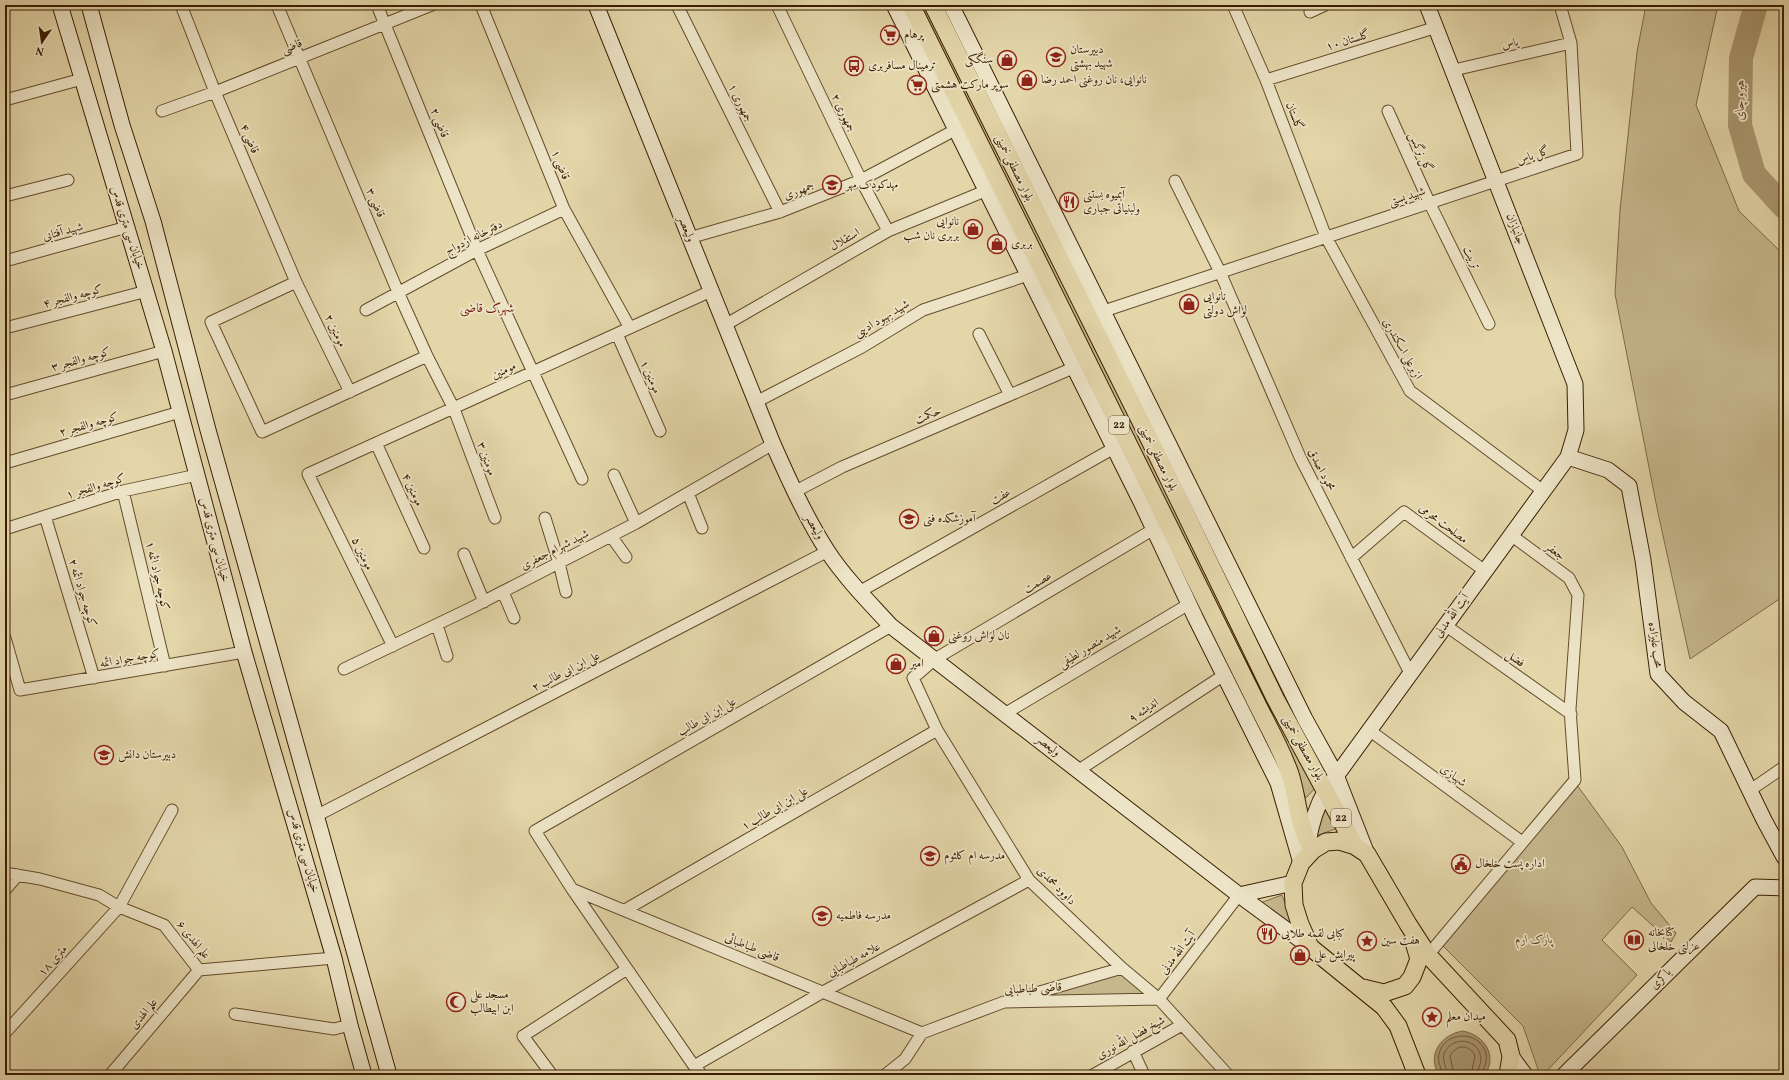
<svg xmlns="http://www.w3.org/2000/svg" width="1789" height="1080" font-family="Vollkorn,Amiri,serif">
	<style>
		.green { fill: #c6b78c; stroke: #806a46 }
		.water { fill: #aa9770; stroke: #7d6744 }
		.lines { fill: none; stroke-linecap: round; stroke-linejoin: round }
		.shore { stroke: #725a38; stroke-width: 1 }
		.river { stroke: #aa9770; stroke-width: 24 }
		.street-casing { stroke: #644c2b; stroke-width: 13 }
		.secondary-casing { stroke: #3a1e01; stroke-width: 17 }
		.primary-casing { stroke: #3a1e01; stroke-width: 19 }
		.street { stroke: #ede4c7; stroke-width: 11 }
		.secondary { stroke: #ede4c7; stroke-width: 15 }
		.primary { stroke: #e3d6a9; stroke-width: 17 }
		.labels { text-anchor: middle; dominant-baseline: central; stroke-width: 3.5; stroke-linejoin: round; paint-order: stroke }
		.shield { fill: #ede4c7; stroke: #70593c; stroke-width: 1 }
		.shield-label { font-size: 11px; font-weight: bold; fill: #3a1e01 }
		.poi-label { font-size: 12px; fill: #3a1e01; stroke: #ede4c7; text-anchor: start }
		.street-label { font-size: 12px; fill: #3a1e01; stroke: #ede4c7 }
		.park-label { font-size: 12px; font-style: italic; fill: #5d4424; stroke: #ede4c7 }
		.water-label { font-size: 13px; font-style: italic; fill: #614828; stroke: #ede4c7 }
		.neighbourhood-label { font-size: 13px; fill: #7a1f14; stroke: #ede4c7 }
	</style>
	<rect width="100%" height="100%" fill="#e3d6a9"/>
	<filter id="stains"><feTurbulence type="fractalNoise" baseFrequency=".005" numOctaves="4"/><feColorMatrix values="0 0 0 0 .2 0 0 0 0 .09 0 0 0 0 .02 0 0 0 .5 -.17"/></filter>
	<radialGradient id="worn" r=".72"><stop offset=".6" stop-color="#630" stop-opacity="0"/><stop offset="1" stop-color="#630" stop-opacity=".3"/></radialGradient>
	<path class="green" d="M915,5H930L1316,787L1306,798Z
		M1646,5H1718L1696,105L1739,211L1784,255V596L1690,659L1657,508L1615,294L1620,210L1637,52Z
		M1577,785L1622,847L1651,903L1676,933L1671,942L1632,907L1602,940L1637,975L1543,1075H1540L1523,1026L1441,944Z
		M1324,802L1338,828L1313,837Z
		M1282,895L1294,926L1260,903Z
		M1121,972L1146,995L1031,997Z"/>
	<path class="water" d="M1463,1031C1484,1035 1498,1055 1485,1075H1439C1426,1054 1442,1034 1463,1031Z"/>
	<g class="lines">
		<path class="shore" d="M1442,1075C1442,1068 1437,1062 1439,1054C1444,1030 1481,1030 1486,1054C1488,1062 1483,1068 1482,1075
			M1447,1075C1447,1067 1442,1062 1444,1054C1450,1037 1475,1037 1480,1054C1483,1062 1478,1067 1477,1075
			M1454,1075L1450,1056C1456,1044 1470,1044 1475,1056L1471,1075"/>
		<path class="river" d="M1756,5L1741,58L1740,125L1754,174L1784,207"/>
		<defs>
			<path id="street" d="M181,5L215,92L296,282L350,392
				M277,5L398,292L427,356L454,409L495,518
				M377,5L477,250L582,479
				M481,5L564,209L630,328
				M677,5L780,212
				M777,5L861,180L888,231
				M1233,5L1266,80L1326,237L1410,391L1543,491
				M1310,12L1325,5
				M1454,70L1571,43
				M1266,80L1437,27
				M5,100L82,79
				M162,111L215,92L432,5
				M1388,111L1430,204L1489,324
				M1175,181L1220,272L1300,457L1410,673
				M5,196L68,180
				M689,238L780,212L861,180L955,130
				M5,261L127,227
				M296,282L211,322L262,432L427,356
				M366,310L477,250L564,209
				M1104,311L1577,154L1571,43L1560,5
				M725,325L888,231L985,191
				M5,328L147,291
				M617,334L660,431
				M979,334L1010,395
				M5,395L164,351
				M756,402L862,347L923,310L1028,275
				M376,443L424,548
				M5,463L180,412
				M614,475L636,523
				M123,491L165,666
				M794,492L842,467L1073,368
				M688,493L702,528
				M45,516L94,678
				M545,518L559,563L566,592
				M5,529L123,491L197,475
				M1154,529L935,659L913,678L937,730L1029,880L1122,968L1159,999L1228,1075
				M611,536L626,557
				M464,554L484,602
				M1351,558L1404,512L1485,571
				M503,592L514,618
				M859,592L1114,448
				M437,625L447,656
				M1445,625L1571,714
				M5,638L20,690L244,652
				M393,646L308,474L711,291
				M344,669L471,608L636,523L773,444
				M1006,713L1189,604
				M1369,730L1522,842
				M1079,770L1224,675
				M1749,791L1784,767
				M316,816L828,551
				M5,873L40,879L99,895L119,907L164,925L199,970
				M572,889L922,1033
				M5,890L18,875
				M625,910L937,730
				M1428,955L1575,780L1570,709L1578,595L1569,578L1511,535
				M199,970L334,958
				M1019,998L1122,968
				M1159,999L1239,895
				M235,1014L334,1029L350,1025
				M5,1033L119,907L172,810
				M1133,1051L1144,1075
				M694,1066L823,992L1029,880
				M110,1075L199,970
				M552,1075L523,1036L627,969
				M702,1075L694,1066L572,889L535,831L891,626
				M885,1075L905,1059L922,1033L1004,1002L1159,999
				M1093,1075L1182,1025"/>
			<path id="secondary" d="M60,5L164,351L244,652L334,958L350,1025L364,1075
				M89,5L122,125L153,221L208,430L389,1075
				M596,5L773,444C789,480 806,518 828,552C846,579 869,602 891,626L1239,895L1310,947
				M894,5L1142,504L1196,619L1278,783L1301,863
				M951,5L1305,719L1336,775L1367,854
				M1568,457L1608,470L1629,486L1643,560L1658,674L1684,702L1721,731L1764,820L1784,857
				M1308,843C1311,824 1316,807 1326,790L1568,457L1576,430L1575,384L1427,5
				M1239,895L1293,883
				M1511,1056L1525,1075
				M1564,1075L1755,887L1784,888"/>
			<path id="primary" d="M911,5L1258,706C1269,728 1282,751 1290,774C1298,798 1298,829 1313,850
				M933,5L1142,424L1275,698L1355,846
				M1363,988L1384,993L1405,986L1412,977L1419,959L1413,939
				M1417,1075L1398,1026L1384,1007L1310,947L1300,924L1294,905L1293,883L1301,863L1313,850L1326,842L1339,841L1355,846L1367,854L1408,924L1428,955L1507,1040L1511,1056L1508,1075"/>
		</defs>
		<use href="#street" class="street-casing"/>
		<use href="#secondary" class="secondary-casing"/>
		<use href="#primary" class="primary-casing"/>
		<use href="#street" class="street"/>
		<use href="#secondary" class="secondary"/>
		<use href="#primary" class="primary"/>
	</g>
	<defs>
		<symbol id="supermarket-ring" viewBox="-11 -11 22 22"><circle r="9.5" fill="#ede4c7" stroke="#8f2418" stroke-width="1.5"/><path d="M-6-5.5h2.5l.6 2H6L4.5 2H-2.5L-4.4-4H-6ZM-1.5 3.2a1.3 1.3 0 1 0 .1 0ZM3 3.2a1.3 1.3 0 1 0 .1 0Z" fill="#8f2418"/></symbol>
		<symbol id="school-ring" viewBox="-11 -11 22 22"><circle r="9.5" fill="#ede4c7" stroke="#8f2418" stroke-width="1.5"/><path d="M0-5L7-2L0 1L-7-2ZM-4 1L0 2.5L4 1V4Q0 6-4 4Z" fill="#8f2418"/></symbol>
		<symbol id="shop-ring" viewBox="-11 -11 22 22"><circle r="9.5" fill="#ede4c7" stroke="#8f2418" stroke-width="1.5"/><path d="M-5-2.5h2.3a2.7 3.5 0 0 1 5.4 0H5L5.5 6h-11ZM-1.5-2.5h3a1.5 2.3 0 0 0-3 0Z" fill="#8f2418"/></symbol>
		<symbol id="bus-ring" viewBox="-11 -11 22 22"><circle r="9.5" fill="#ede4c7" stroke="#8f2418" stroke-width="1.5"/><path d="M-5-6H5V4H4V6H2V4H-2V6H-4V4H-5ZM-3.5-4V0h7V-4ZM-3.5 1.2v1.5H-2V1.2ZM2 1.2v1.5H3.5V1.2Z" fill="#8f2418"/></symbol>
		<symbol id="restaurant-ring" viewBox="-11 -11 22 22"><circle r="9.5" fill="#ede4c7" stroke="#8f2418" stroke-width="1.5"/><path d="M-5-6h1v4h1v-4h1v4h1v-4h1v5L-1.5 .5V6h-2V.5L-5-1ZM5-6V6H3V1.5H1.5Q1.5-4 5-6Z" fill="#8f2418"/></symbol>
		<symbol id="civic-ring" viewBox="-11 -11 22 22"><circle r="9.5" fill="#ede4c7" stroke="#8f2418" stroke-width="1.5"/><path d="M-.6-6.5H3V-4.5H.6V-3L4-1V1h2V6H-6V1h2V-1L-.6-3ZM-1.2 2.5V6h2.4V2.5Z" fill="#8f2418"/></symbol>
		<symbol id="library-ring" viewBox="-11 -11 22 22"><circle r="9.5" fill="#ede4c7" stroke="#8f2418" stroke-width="1.5"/><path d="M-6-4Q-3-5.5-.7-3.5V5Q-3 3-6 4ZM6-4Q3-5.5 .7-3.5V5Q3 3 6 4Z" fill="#8f2418"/></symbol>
		<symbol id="sight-ring" viewBox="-11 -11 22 22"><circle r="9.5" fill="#ede4c7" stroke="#8f2418" stroke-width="1.5"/><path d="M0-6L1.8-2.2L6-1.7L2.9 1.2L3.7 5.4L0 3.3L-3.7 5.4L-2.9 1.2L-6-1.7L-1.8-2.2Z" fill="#8f2418"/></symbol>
		<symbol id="mosque-ring" viewBox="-11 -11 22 22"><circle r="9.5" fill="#ede4c7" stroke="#8f2418" stroke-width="1.5"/><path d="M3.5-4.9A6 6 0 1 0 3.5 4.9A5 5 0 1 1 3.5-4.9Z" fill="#8f2418"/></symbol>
	</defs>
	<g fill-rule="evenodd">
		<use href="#supermarket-ring" x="879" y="24" width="22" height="22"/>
		<use href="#school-ring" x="1045" y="46" width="22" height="22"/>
		<use href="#shop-ring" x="996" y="49" width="22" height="22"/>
		<use href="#bus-ring" x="843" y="55" width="22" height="22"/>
		<use href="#shop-ring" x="1016" y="69" width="22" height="22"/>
		<use href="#supermarket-ring" x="906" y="74" width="22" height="22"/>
		<use href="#school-ring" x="821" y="174" width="22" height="22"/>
		<use href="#restaurant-ring" x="1058" y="191" width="22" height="22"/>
		<use href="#shop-ring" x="962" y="218" width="22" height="22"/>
		<use href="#shop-ring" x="986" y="233" width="22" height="22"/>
		<use href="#shop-ring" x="1178" y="293" width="22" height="22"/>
		<use href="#school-ring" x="898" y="508" width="22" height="22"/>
		<use href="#shop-ring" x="923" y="625" width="22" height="22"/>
		<use href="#shop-ring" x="885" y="653" width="22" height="22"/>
		<use href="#school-ring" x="93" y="744" width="22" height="22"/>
		<use href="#school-ring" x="919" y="845" width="22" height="22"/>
		<use href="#civic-ring" x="1450" y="853" width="22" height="22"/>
		<use href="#school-ring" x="811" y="905" width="22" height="22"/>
		<use href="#restaurant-ring" x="1256" y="923" width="22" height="22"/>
		<use href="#library-ring" x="1623" y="929" width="22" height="22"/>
		<use href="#sight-ring" x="1356" y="930" width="22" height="22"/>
		<use href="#shop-ring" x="1289" y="944" width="22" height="22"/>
		<use href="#mosque-ring" x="445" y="991" width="22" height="22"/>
		<use href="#sight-ring" x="1421" y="1006" width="22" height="22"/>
	</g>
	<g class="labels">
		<g class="shield">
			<rect x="1109" y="416" width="20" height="18" rx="3"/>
			<rect x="1331" y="809" width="20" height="18" rx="3"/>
		</g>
		<g class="shield-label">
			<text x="1119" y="425">22</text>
			<text x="1341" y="818">22</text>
		</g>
		<g class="poi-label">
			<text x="904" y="35">پرهام</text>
			<text x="1070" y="50">دبیرستان<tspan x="1070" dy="14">شهید بهشتی</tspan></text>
			<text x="993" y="60" text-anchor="end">سنگکی</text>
			<text x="868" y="66">ترمینال مسافربری</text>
			<text x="1041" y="80">نانوایی، نان روغنی احمد رضا</text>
			<text x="931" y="85">سوپر مارکت هشمتی</text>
			<text x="846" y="185">مهدکودک مهر</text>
			<text x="1083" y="195">آبمیوه بستنی<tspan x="1083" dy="14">ولبنیاتی جباری</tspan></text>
			<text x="959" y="222" text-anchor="end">نانوایی<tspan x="959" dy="14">بربری نان شب</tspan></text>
			<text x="1011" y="244">بربری</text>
			<text x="1203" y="297">نانوایی<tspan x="1203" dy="14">لواش دولتی</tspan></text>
			<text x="923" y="519">آموزشکده فنی</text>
			<text x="948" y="636">نان لواش روغنی</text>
			<text x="910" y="664">امیر</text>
			<text x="118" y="755">دبیرستان دانش</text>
			<text x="944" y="856">مدرسه ام کلثوم</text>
			<text x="1475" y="864">اداره پست خلخال</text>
			<text x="836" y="916">مدرسه فاطمیه</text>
			<text x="1648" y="933">کتابخانه<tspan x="1648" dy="14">عزلتی خلخالی</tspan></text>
			<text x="1281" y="934">کبابی لقمه طلایی</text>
			<text x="1381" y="941">هفت سین</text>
			<text x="1314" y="955">پیرایش علی</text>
			<text x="470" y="995">مسجد علی<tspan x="470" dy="14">ابن ابیطالب</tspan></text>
			<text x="1446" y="1017">میدان معلم</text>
		</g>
		<g class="street-label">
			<text transform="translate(1348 41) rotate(-17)">گلستان ۱۰</text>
			<text transform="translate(1510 44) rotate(-13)">یاس</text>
			<text transform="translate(292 47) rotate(-22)">قاضی</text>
			<text transform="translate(740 103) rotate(64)">جمهوری ۱</text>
			<text transform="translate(843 113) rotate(64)">جمهوری ۲</text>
			<text transform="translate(1294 116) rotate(69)">گلستان</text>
			<text transform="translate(439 123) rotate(68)">قاضی ۲</text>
			<text transform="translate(249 139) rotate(67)">قاضی ۴</text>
			<text transform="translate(1420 152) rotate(66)">گل نرگس</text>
			<text transform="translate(1533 156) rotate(-19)">گل یاس</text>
			<text transform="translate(560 165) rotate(68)">قاضی ۱</text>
			<text transform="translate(1014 168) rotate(64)">بلوار مصطفی خمینی</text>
			<text transform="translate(799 191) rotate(-21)">جمهوری</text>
			<text transform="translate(1407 197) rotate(-18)">شهید پستی</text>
			<text transform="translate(375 203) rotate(67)">قاضی ۳</text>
			<text transform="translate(127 228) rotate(72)">خیابان سی متری قدس</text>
			<text transform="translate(686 229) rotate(68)">ولیعصر</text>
			<text transform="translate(1515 229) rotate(69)">جانبازان</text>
			<text transform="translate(63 232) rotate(-15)">شهید آفتابی</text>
			<text transform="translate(474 238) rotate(-27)">دفترخانه ازدواج</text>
			<text transform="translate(845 240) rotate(-30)">استقلال</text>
			<text transform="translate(1471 258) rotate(64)">تربیت</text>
			<text transform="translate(73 297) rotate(-15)">کوچه والفجر ۴</text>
			<text transform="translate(882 319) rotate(-31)">شهید بهبود ادیبی</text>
			<text transform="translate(335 331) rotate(64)">مومنین ۲</text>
			<text transform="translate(1402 349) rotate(61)">ازبرعلی اسکندری</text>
			<text transform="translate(81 360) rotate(-16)">کوچه والفجر ۳</text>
			<text transform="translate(504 371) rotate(-25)">مومنین</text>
			<text transform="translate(650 377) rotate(66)">مومنین ۱</text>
			<text transform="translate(928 416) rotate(-23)">حکمت</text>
			<text transform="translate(89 425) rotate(-16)">کوچه والفجر ۲</text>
			<text transform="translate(1158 458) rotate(64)">بلوار مصطفی خمینی</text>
			<text transform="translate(486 459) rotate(70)">مومنین ۳</text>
			<text transform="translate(1321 470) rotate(63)">محمود اصدق</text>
			<text transform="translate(96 487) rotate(-17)">کوچه والفجر ۱</text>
			<text transform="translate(412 490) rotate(65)">مومنین ۴</text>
			<text transform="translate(1001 497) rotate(-29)">عفت</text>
			<text transform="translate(1443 524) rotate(37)">مصلحت محرمی</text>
			<text transform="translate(814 527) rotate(60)">ولیعصر</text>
			<text transform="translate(214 540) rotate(75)">خیابان سی متری قدس</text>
			<text transform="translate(555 550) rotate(-27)">شهید شهرام جعفری</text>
			<text transform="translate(1555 552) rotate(37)">جعفر</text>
			<text transform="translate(362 554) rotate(64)">۵ مومنین</text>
			<text transform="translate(157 576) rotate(77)">کوچه جواد ائمه ۱</text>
			<text transform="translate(1038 583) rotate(-31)">عصمت</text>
			<text transform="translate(82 593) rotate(73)">کوچه جواد ائمه ۲</text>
			<text transform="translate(1452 616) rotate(-54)">آیت‌ الله مدنی</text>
			<text transform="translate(1655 645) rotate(82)">محب علیزاده</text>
			<text transform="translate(1090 647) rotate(-31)">شهید منصور لطیفی</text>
			<text transform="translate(130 659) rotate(-10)">کوچه جواد ائمه</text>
			<text transform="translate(1515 659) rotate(35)">فضل</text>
			<text transform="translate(566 672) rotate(-27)">علی ابن ابی طالب ۲</text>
			<text transform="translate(1144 711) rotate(-34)">اندیشه ۹</text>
			<text transform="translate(707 717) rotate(-30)">علی ابن ابی طالب</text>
			<text transform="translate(1048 746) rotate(38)">ولیعصر</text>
			<text transform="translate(1303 748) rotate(61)">بلوار مصطفی خمینی</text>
			<text transform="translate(1453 776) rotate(36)">شهبازی</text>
			<text transform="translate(775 809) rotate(-30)">علی ابن ابی طالب ۱</text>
			<text transform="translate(303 851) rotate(74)">خیابان سی متری قدس</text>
			<text transform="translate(1056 886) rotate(45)">داوود محمدی</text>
			<text transform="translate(193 940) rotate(50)">علم الهدی ۶</text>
			<text transform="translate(752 948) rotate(22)">قاضی طباطبائی</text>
			<text transform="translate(1178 953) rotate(-53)">آیت الله مدنی</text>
			<text transform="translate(854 960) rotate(-29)">علامه طباطبایی</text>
			<text transform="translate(53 961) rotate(-48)">۱۸ متری</text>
			<text transform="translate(1661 979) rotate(-45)">باکری</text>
			<text transform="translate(1033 989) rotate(-3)">قاضی طباطبایی</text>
			<text transform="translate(144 1014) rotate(-50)">علم الهدی</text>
			<text transform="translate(1131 1038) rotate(-29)">شیخ فضل الله نوری</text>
		</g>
		<g class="park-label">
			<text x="1534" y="940">پارک ارم</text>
		</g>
		<g class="water-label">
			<text transform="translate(1741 100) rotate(-90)">هیرو چای</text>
		</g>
		<g class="neighbourhood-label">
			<text x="487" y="309">شهرک قاضی</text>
		</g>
	</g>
	<rect width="1789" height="1080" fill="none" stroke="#e3d6a9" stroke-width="20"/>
	<rect x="6" y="6" width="1777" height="1068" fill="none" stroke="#3a1e01" stroke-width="2"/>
	<rect x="10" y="10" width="1769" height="1060" fill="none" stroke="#3a1e01"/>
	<g transform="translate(42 42) rotate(193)" stroke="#ede4c7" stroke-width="3" paint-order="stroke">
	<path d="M0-3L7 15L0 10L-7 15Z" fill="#3a1e01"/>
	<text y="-6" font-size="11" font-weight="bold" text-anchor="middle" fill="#3a1e01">N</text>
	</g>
	<rect width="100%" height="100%" filter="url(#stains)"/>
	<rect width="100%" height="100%" fill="url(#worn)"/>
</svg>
